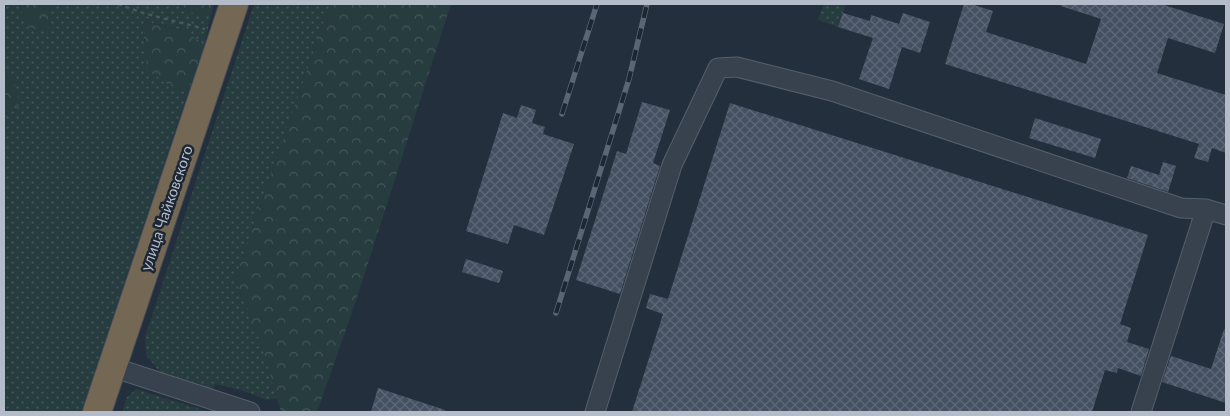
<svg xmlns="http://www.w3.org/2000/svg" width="1230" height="416" font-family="Lato,sans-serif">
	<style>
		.grass { fill: url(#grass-dots) }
		.forest { fill: url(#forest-crowns) }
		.building { fill: url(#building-cross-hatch) }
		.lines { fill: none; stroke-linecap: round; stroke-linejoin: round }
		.minor-casing { stroke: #565f6c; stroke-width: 21 }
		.highway-casing { stroke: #434c59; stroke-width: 30 }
		.path { stroke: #44595c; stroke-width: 2.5; stroke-dasharray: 4 4; stroke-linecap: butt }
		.minor { stroke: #38414e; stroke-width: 19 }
		.highway { stroke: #746855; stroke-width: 28 }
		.rail-casing { stroke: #5a6575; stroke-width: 5.5 }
		.rail { stroke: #1d2633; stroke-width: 4; stroke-dasharray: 11; stroke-linecap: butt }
		.labels { text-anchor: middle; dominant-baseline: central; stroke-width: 5; stroke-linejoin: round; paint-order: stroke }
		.street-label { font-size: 15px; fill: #b4bcc9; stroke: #1d2633 }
	</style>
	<defs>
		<pattern id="grass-dots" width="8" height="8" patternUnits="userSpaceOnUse" patternTransform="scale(1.25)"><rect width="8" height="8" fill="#263c3f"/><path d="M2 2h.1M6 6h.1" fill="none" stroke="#435659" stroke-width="1.8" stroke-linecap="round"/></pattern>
		<pattern id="forest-crowns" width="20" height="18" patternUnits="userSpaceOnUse" patternTransform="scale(1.25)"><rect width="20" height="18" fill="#263c3f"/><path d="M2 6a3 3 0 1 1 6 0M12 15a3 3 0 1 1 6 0" fill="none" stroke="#435659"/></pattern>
		<pattern id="building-cross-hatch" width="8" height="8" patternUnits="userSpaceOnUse" patternTransform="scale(1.25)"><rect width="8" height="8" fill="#455162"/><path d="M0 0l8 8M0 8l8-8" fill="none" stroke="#5d6877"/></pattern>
	</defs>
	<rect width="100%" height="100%" fill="#242f3e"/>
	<path class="grass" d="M4,4H19L27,27L52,7L51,4H182L184,8L201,17L212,11L204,46C190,30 164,25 144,22L142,27L145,42L175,89L188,92L81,412H4V118L19,105L14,79L4,75Z
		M254,4H330L235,279L260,340L277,398L267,400L241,390L215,384L211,395L171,381L158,370L146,355L145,337Z
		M823,4H846L838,27L818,20Z
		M136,389L210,412H122L127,397Z"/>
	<path class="forest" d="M19,4H51L52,7L48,32L27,27Z
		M182,4H214L212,11L201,17L184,8Z
		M330,4H451L356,301L317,412H281L260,340L235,279Z
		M144,22C164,27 190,29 204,46L188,92L175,89L147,70L145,42L142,27Z
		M4,75L14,79L19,105L4,118Z"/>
	<path class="building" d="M964,4H971L993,11L986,32L1086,64L1101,19L1061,6V4H1161L1224,24L1215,53L1168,38L1157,73L1226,95V153L1212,148L1208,162L1194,158L1199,144L945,64Z
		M843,13L870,21L871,15L899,24L903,13L930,22L920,53L902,47L889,89L859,79L873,38L838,27Z
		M642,102L670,110L653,163L660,166L620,294L576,280L617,151L626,154Z
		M730,103L1148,235L1120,324L1131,328L1127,342L1149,349L1141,376L1118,368L1117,373L1105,370L1092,412H632L663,314L646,308L650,294L668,299Z
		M521,105L536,110L532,123L545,127L543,134L574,144L544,235L514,225L508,244L466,231L503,113L517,118Z
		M1035,118L1101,139L1095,158L1029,138Z
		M1163,162L1176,166L1168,192L1127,178L1131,166L1159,175Z
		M466,259L503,271L499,283L462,272Z
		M1224,329L1226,330V403L1162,382L1171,356L1211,369Z
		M378,388L445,410V412H371Z"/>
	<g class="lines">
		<defs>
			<path id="minor" d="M112,367L250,412
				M595,412L672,165L718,68L737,67L832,91L1181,208L1206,209L1226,215
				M1141,412L1206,209"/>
			<path id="highway" d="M97,412L234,4"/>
		</defs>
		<use href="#minor" class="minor-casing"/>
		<use href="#highway" class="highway-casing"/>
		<path class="path" d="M118,4L143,13L205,29"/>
		<use href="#minor" class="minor"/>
		<use href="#highway" class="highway"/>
		<defs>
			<path id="rail" d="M562,114L597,4
				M556,313L629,79L647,4"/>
		</defs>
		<use href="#rail" class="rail-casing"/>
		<use href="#rail" class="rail"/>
	</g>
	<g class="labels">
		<g class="street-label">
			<text transform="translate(166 208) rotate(-71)">улица Чайковского</text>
		</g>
	</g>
	<rect width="1230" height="416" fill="none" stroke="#b4bcc9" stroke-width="10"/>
</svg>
